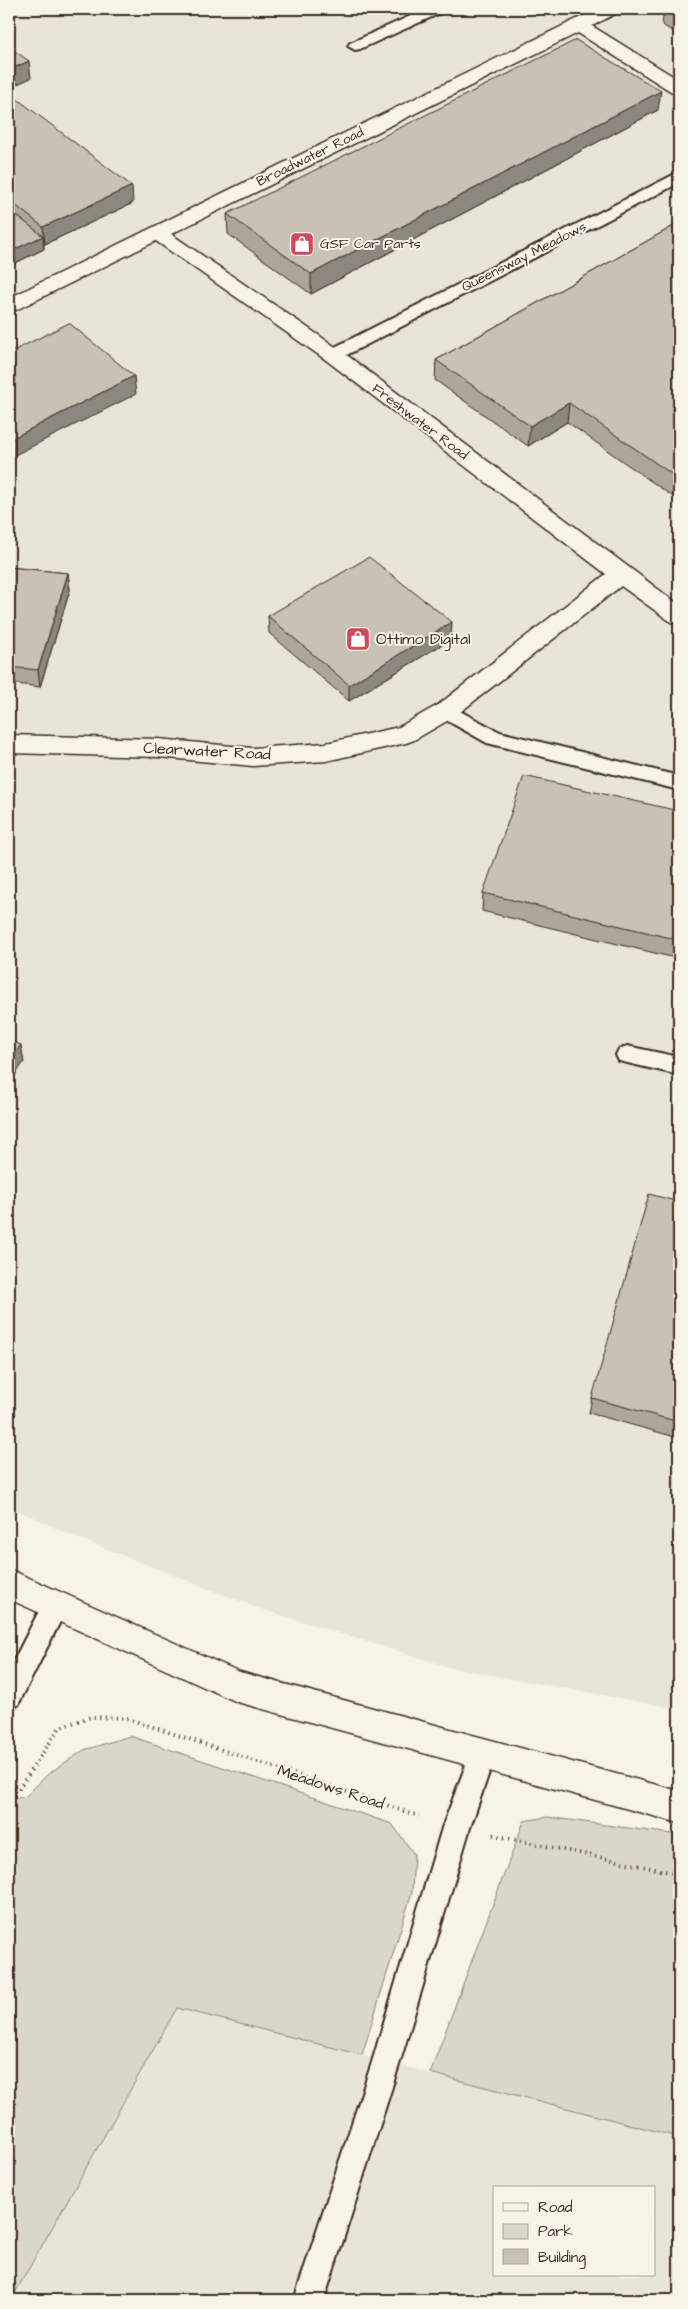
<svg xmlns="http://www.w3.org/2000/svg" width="688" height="2309" font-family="'Architects Daughter',sans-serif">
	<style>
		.built { fill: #e9e4d9; fill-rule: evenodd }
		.green { fill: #dbd6cb; stroke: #8b8074 }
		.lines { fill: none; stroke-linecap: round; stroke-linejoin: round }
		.lane-casing { stroke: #3b2a1e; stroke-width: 4 }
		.street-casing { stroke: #3b2a1e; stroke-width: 3 }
		.secondary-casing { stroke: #3b2a1e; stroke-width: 3 }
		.path { stroke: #3b2a1e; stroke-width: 4; stroke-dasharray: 1 4.5; stroke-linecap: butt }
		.lane { fill: #f7f3e8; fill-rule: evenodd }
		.street { fill: #f7f3e8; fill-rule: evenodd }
		.secondary { fill: #f7f3e8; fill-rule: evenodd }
		.wall { fill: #aca69d; stroke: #3b2a1e }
		.shaded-wall { fill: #8c877f; stroke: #3b2a1e }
		.building { fill: #c8c1b6; stroke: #3b2a1e }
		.labels { text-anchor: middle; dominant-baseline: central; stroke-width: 4; stroke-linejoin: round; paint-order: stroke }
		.far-street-label { font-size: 14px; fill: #3b2a1e; stroke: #f7f3e8 }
		.far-poi-label { font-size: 14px; fill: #3b2a1e; stroke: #f7f3e8; text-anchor: start }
		.poi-label { font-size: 16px; fill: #3b2a1e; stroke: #f7f3e8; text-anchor: start }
		.street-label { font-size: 16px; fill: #3b2a1e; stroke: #f7f3e8 }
	</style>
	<rect width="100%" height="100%" fill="#f7f3e8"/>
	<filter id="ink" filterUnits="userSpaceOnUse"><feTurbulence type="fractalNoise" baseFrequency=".02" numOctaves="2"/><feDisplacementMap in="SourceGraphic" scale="10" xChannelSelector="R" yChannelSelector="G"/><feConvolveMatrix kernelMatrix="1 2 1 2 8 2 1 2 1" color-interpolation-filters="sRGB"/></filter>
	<g filter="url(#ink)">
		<path class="built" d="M9,9H679V1709L452,1668L255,1607L73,1536L9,1506Z
			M178,2008L679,2137V2300H11ZM494,2188H654V2275H494Z"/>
		<path class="green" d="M130,1736L392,1824L414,1854L412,1892L362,2055L177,2008L11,2300H9V1800L26,1796L48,1774L84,1750Z
			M547,1817L679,1835V2137L430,2073L524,1821Z"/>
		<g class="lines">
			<defs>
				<path id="lane" d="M426,9H445L443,12L360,49L355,50L348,46L350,43Z
					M679,172V183L339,359H327L324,355L327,351Z
					M446,704L500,732L679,776V790L487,743L439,716L436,711L439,706Z
					M627,1046L679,1057V1075L619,1061L616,1055L619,1049Z
					M55,1594L64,1597L68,1606L18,1705L9,1709V1670L46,1597Z
					M482,1742L491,1746L495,1755L470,1828L400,2062L324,2300H294L372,2062L442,1828L473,1746Z"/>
				<path id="street" d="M597,9H620L617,13L592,26L679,80V94L672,92L578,33L171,234L340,350L679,605V624L671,622L621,586L454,717L414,740L406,743L326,761L253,766L158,757L9,753V735L158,739L253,748L326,743L399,727L438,705L606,574L326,360L156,241L16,310L9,312V298Z"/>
				<path id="secondary" d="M9,1569L240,1672L679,1791V1823L237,1702L9,1599Z"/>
			</defs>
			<use href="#lane" class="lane-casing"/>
			<use href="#street" class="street-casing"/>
			<use href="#secondary" class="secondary-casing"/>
			<path class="path" d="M9,1786L18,1790L60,1727L91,1717L126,1718L419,1816
				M493,1835L679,1874"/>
			<use href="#lane" class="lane"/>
			<use href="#street" class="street"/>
			<use href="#secondary" class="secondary"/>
		</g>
		<path class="wall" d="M664,9H679V35L662,25Z
			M9,96L133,203L45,244L44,243V249L9,266Z
			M658,110L311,294L228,234L227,214Z
			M679,223V501L567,422L528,446L435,380L436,360Z
			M9,567L68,573L70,590L40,687L9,683Z
			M268,616L451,639L349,701L269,633Z
			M679,811V959L482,911L483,893Z
			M679,1202V1438L589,1413L592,1398Z"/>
		<path class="shaded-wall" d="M29,61L31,78L9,88V70Z
			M661,91L658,110L311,294V274Z
			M132,186L133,203L45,244L43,227Z
			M43,236L44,249L9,266V252Z
			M134,376L136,394L9,458V440Z
			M569,403L567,422L528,446L530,426Z
			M68,573L70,590L40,687L38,670Z
			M452,622L451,639L349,701V685Z
			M21,1045L24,1062L9,1084V1062Z"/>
		<path class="building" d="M665,9H679V17Z
			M576,40L661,91L311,274L227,214Z
			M9,47L29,61L9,70Z
			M12,95L132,186L43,227L9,200V96Z
			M12,212L43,236L9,252V214Z
			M679,223V479L569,403L530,426L436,360Z
			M69,323L134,376L9,440V353Z
			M369,557L452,622L349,685L268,616Z
			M9,567L68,573L38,670L9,667Z
			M524,776L679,811V940L483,893Z
			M9,1040L21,1045L9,1062Z
			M649,1194L679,1202V1422L592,1398Z"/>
	</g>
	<defs>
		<symbol id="shop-square" viewBox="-11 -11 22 22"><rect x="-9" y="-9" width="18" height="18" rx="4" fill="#d1495b" stroke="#f7f3e8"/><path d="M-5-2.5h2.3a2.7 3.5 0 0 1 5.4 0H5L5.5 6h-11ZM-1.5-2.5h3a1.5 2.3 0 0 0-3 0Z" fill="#fff"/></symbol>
	</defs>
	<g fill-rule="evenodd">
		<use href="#shop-square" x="288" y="230" width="28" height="28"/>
		<use href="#shop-square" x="344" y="625" width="28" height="28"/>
	</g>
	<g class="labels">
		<g class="far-street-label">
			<text transform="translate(310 157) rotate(-26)">Broadwater Road</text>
			<text transform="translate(524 257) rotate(-27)">Queensway Meadows</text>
			<text transform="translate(420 422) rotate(37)">Freshwater Road</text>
		</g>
		<g class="far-poi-label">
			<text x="320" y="244">GSF Car Parts</text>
		</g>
		<g class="poi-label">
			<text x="376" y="639">Ottimo Digital</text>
		</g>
		<g class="street-label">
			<text transform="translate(207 751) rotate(3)">Clearwater Road</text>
			<text transform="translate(331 1787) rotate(18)">Meadows Road</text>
		</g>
	</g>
	<rect width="688" height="2309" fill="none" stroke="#f7f3e8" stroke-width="30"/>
	<rect x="15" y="15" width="658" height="2279" fill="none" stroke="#3b2a1e" stroke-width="2" filter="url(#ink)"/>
	<rect x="493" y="2186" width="162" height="90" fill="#f7f3e8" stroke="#aca397"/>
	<rect x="503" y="2203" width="25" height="8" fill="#f7f3e8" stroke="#aca397"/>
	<text x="538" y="2212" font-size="15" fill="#3b2a1e">Road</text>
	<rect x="503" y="2224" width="25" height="15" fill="#dbd6cb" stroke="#aca397"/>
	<text x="538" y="2236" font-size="15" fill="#3b2a1e">Park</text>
	<rect x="503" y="2249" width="25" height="15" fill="#c8c1b6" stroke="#aca397"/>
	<text x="538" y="2262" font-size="15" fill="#3b2a1e">Building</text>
</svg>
